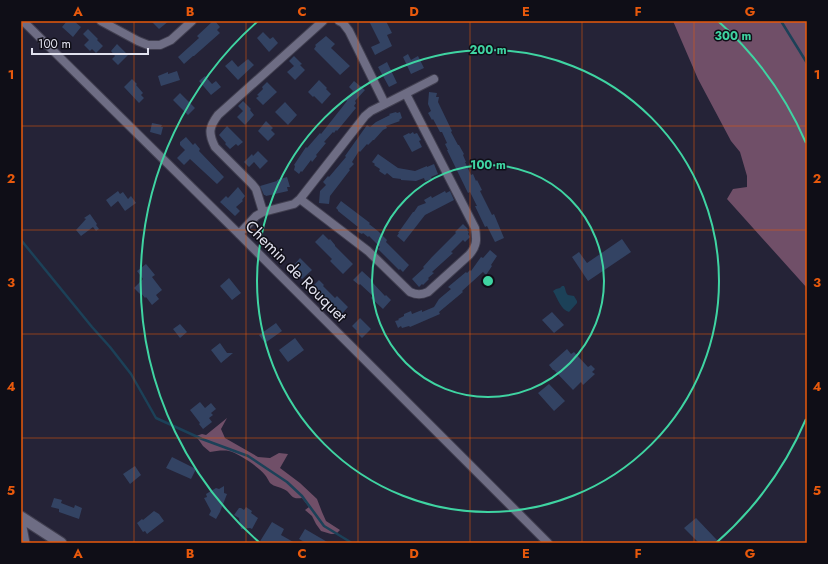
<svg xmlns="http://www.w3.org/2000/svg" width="828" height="564" font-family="Jost,sans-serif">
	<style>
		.forest { fill: #704f68 }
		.water { fill: #1c4158 }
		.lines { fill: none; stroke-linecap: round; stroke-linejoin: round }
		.stream { stroke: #1c4158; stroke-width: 2.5 }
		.building { fill: #334363 }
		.street-casing { stroke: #413f50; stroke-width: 10 }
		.secondary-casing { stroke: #413f50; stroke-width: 13 }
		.street { stroke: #6e6d84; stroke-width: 8 }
		.secondary { stroke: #6e6d84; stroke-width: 11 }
		.grid { fill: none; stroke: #e8590c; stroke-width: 1; stroke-opacity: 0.55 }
		.ring { fill: none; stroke: #3fd4a2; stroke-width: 2 }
		.labels { text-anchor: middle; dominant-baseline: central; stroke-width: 3; stroke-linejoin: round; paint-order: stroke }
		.street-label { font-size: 16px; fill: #e1e1ee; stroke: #0f0e17 }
		.centre { fill: #3fd4a2; stroke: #0f0e17; stroke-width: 2 }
		.ring-label { font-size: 12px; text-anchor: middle; font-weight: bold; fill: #3fd4a2; stroke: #0f0e17; stroke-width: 3; stroke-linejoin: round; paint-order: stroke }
		.neatline { fill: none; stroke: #e8590c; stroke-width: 1.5 }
		.grid-label { font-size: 13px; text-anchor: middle; font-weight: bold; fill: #e8590c }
	</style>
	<rect width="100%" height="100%" fill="#252337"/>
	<path class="forest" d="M673,21H807V288L727,199L733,189L747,187V176L740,152L731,141L698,79Z
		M227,418L221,429L225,438L258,457L270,458L279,453L288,454L280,468L300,483L317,499L322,512L326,521L340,530L336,534H331L321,531L316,524L312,516L305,510L309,507L302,498C292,499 293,497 287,491C282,487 274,487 270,483C268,480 267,477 265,475C259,467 238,453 229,451C223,450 216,451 210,452L203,446L196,436L202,434L206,435Z"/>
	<path class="water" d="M562,286H564C566,289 565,292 568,295L574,296L577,301V303L569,312C561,310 558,299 553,291L556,289L560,288Z"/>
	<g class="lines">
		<path class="stream" d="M781,21L807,63
			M21,240L92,327L110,347L131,374L156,418L202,439L248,456L287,482L302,496L324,526L352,543"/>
	</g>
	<path class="building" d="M67,21H74L81,27L73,37L62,27Z
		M151,21H169L159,29Z
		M213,21H215L220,27L217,30L220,33L194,56H193L184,64L178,57L199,38L197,36Z
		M369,21H386L392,33L387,35L392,46L375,55L371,47L380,43Z
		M88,29L98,39L97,40L103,46L96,53L92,49L90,51L84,45L89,40L83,34Z
		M263,32L270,39L273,37L278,43L269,52L257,38Z
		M326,36L335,44L331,48L350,66L340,75L314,49L316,46L315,45Z
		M117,44L128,55L118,65L112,59L115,56L111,51Z
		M408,54L411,60L418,56L424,68L411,74L403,57Z
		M294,56L302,64L300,65L305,70L295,80L287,72L294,66L289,61Z
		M248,59L254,65L238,80L225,66L232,60L238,67Z
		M387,62L397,83L389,87L378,67Z
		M177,71L180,80L161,86L158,76L168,72V74Z
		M205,76L212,84L216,81L221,87L211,95L199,81Z
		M132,79L137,84L136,85L143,93L141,95L144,98L139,103L124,87Z
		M319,80L327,88L326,89L331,94L322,104L314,96L313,97L308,92Z
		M354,81L365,90L355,101L356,103L354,106L356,108L337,131L336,130L334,133L333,132L324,142L326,143L316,155L317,156L312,162L311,160L302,172L301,171L299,174L294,170L295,166L294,165L306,147L307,148L320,133L321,134L347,101L346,100L353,91L349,87Z
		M267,82L277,92L263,105L256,98L259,96L257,95L263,89L262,87Z
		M429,92L437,93L436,97H439L438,102L452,131L451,132L458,145H459L464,154L463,155L466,162H465L471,175L473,174L476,181L477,180L482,190L480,191L492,215L494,214L504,238L495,242L487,226L485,227L475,206H477L470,192L468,193L447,150H448L445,144L447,143L442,132H440L433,119L432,120L428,113L431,111L428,104Z
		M180,93L195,108L188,115L173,100Z
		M243,101L251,109L250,110L254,115L245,125L237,117L243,111L238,106Z
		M285,102L297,115L288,125L275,112Z
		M396,112L397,113L400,112L402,118L399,120L400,121L386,126L387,128L383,130L374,140H373L368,145L367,144L360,152L359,151L352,162L354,164L349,169L350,170L330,196L329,204L319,203L320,191L326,185L323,182L328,176L329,177L346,157L345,156L367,125L370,127L376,122L390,115L389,114Z
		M266,121L273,128L271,130L275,134L268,141L258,131Z
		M152,123L162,125L161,127H163L161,135L150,132Z
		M227,126L243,142L238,146L236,144L230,149L225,144L226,143L219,135Z
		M413,132L414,134L417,133L421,140L419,141L422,147L412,152L403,136L409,133L410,134Z
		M186,137L193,145L195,143L200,149L199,151L224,177L217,184L190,159L184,165L177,158L185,150L180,145V142Z
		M258,151L268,161L260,169L254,162L249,167L244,162L252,154L253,156Z
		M378,154L398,168L415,171L427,166V167L434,164L438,174L431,177L432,179L425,181L424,178L416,181L401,180V179L393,178L387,173L385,175L379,171L380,169L374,165L375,164L372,162Z
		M287,177L290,187H287L288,191L266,196L265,195H264L260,186L277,181V180Z
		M238,187L245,196L242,200L243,201L236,207L240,211L235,216L220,202L226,196L228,198Z
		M118,191L120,194L123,192L128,199L131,196L136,203L125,211L118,201L111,207L106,200Z
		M445,191L446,193L450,191L454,200L425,215L404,242L397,236L399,233H398L413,212H414L418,206L426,203L424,200L431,196L432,198Z
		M341,201L370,223L369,224L378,231L387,240L386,242L409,265L403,272L400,269L399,270L378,249L380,247L369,236L368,237L363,233L362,234L358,232L356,230L358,227L338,211V210L336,208Z
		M90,214L97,224L96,225L99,229L96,231L93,227L81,236L76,230L86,219L84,218Z
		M463,224L468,229L467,230L469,232L468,234L470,237L465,242L463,240L451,252L453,253L432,272L434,273L428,278L429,279L423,285L422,284L419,287L412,279L424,268L423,267L432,257L456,233L455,232Z
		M323,234L329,240L330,239L335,245V246L353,264L343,274L330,261L332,259L315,242Z
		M622,239L631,252L588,281L572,257L579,252L587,263Z
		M490,250L497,256L491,265L492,266L486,275L483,272L462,291L463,292L439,312L440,314L410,327L409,326L402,328L401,326L398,328L395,321L399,320L398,319L404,316V314L411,311L412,314L422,310V312L434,307L439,299L451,289L448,287L466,272L467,273L470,270L471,271L481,257L483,258Z
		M300,258L312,270L302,279L297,274L300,271L294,265Z
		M146,264L155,275L152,277L162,290L156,295L159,299L152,305L146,297L145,298L141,293L140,294L134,288L143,279L137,271Z
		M362,271L373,281L372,282L385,296L386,295L391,300L383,309L371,298L373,296L360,284L359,285L353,280Z
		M229,278L241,293L232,300L220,286Z
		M319,280L324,285L323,286L335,298L337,296L348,307L339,317L334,312L337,309L326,297L322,301L315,294L316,293L311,288Z
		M552,312L564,325L554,333L542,320Z
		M360,318L371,329L362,338L356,332L357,331L352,326Z
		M276,323L282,331L265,343L259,335Z
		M180,324L187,332L180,338L173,329Z
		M295,338L304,350L288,362L279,350Z
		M220,343L227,353H233L221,363L211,350Z
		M567,349L571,354L574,352L588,367L591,365L595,369L592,372L595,374L583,385L581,382L573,390L554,370H553L549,365Z
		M549,384L565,401L554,411L538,393Z
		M200,402L205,408L211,403L216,409L211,413L213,415L209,418L212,422L203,429L199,424L200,423L190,410Z
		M172,457L196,469L191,479L166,468Z
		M135,466L141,475L130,484L123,474Z
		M224,486V493L227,494L220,512L216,519L209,515L211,511L204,498L207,497L206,494L216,488L219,489Z
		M54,498L62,500L61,503L74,508L75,505L82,508L79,519L59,512V509L51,507Z
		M246,507L252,511L251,513L258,518L252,529L250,528L241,529L239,518L234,515L239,508H241L244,510Z
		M154,511L159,514L164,521L147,534L145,531L143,532L137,523L142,519L143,520Z
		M696,518L715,538L720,543H699L684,528Z
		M272,522L284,529L281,535L295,543H259Z
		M305,529L329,543H306L299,539Z"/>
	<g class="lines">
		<defs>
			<path id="street" d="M23,21L239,234L548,543
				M101,21L138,41L148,45H160L171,40L192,21
				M339,21L343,23L349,31L385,104
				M300,199L368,251L410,292C417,295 421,295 428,292L469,255C477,246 477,240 475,228L406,94
				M263,212L256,189L252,184L215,147C208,133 209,127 218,115L323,21
				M239,234L256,216L263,212L294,204L300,199L365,116L371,111L385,104L434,79"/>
			<path id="secondary" d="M21,517L61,543
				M21,527L24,543"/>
		</defs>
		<use href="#street" class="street-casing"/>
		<use href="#secondary" class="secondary-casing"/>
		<use href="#street" class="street"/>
		<use href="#secondary" class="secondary"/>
	</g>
	<path class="grid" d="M134,21V543M246,21V543M358,21V543M470,21V543M582,21V543M694,21V543M21,126H807M21,230H807M21,334H807M21,438H807"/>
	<g class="ring">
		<circle cx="488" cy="281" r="116"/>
		<circle cx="488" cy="281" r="231"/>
		<path d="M806 419A347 347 0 0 1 716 543M260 543A347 347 0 0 1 258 21M718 21A347 347 0 0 1 806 143"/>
	</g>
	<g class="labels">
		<g class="street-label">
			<text transform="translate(296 271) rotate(45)">Chemin de Rouquet</text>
		</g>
	</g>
	<circle cx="488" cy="281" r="6" class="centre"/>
	<g class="ring-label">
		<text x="733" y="40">300 m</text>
		<text x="488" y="54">200 m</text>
		<text x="488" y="169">100 m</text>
	</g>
	<rect width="828" height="564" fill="none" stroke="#0f0e17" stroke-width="44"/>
	<path d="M32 48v6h116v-6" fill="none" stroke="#e1e1ee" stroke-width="2"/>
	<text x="38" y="48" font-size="12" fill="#e1e1ee" stroke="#0f0e17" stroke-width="3" paint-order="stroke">100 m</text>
	<rect x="22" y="22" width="784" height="520" class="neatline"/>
	<g class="grid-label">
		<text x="78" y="16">A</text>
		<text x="190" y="16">B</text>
		<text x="302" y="16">C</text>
		<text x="414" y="16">D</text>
		<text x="526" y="16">E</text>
		<text x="638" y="16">F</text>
		<text x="750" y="16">G</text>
		<text x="11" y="79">1</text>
		<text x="817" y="79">1</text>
		<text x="11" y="183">2</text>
		<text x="817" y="183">2</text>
		<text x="11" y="287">3</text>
		<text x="817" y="287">3</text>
		<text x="11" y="391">4</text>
		<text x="817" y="391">4</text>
		<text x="11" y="495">5</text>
		<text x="817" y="495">5</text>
		<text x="78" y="558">A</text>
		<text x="190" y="558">B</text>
		<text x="302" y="558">C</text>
		<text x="414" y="558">D</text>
		<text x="526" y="558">E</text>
		<text x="638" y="558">F</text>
		<text x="750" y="558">G</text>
	</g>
</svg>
